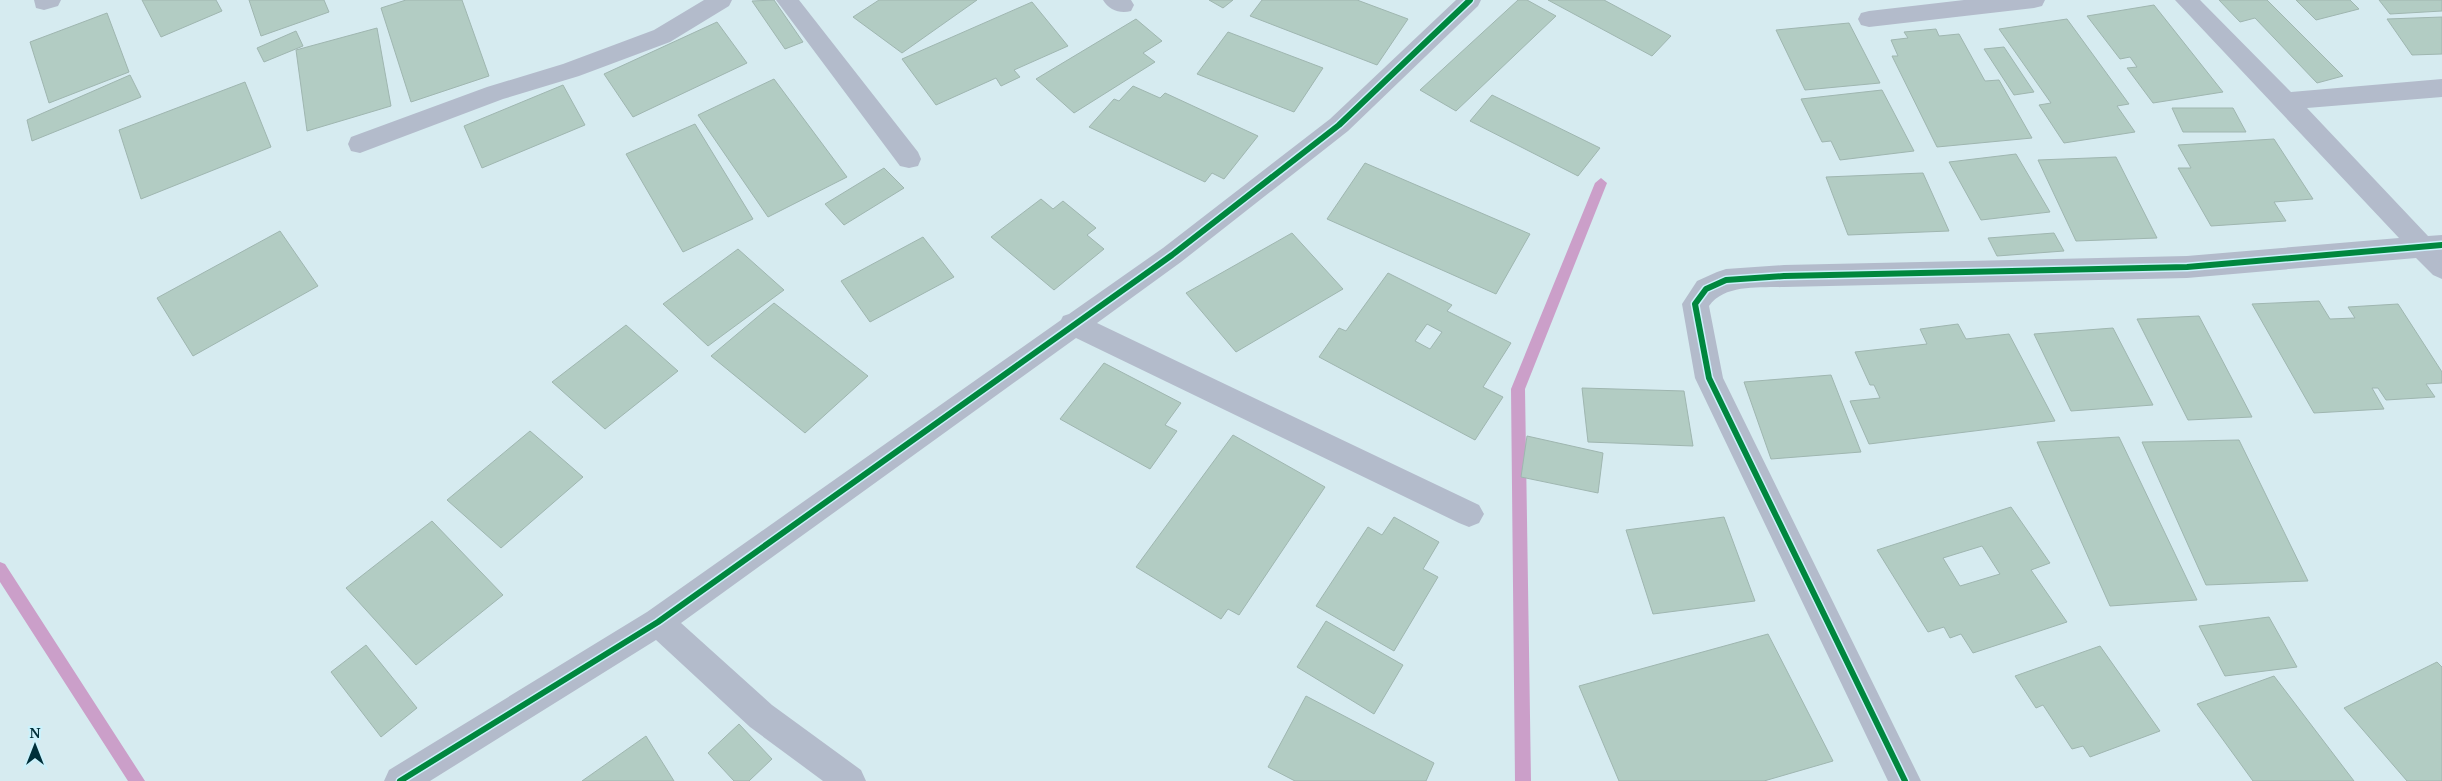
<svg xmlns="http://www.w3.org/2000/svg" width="2442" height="781" font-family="'Noto Serif',serif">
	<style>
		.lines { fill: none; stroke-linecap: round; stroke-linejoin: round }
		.stream { fill: #cb9fc9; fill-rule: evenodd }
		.building { fill: #b2ccc3; stroke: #9fb6b0; fill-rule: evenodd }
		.minor { fill: #b3bbcb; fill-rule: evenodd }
		.cycleway-casing { stroke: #cbf1fb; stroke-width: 9 }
		.cycleway { stroke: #00873e; stroke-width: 6 }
	</style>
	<rect width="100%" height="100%" fill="#d6ebf0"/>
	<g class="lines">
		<path class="stream" d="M1601,178L1607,183L1525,389L1531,781H1515L1511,389L1595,183Z
			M0,562L5,564L145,781H128L0,582Z"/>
	</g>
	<path class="building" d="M142,0H216L222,11L161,37Z
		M249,0H324L329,12L261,36Z
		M406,0H462L489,76L411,102L381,8Z
		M774,0L803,42L785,49L752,1Z
		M879,0H977L902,53L853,17Z
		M1209,0H1233L1223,8Z
		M1262,0H1357L1408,19L1377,65L1250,16Z
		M1518,0H1527L1556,16L1456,111L1420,90Z
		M1548,0H1604L1671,36L1652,56Z
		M2219,0H2267L2343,76L2317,83L2255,18L2240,22Z
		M2296,0H2350L2359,9L2316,20Z
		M2379,0H2442V11L2390,14Z
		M1032,2L1068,46L1014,70L1020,77L1001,86L996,78L936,105L902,59Z
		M2154,5L2223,92L2153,103L2127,68L2137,67L2130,57L2120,59L2087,16Z
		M107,13L129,72L49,103L30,42Z
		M2442,17V54L2412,55L2387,19Z
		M1136,19L1162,41L1143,53L1155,62L1074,113L1036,79Z
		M2067,19L2129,104L2117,106L2135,132L2064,143L2039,105L2051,103L1999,29Z
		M717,22L747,63L633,117L604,74Z
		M1849,23L1880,83L1805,90L1776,30Z
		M377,28L391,106L307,131L296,50Z
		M1936,29L1939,36L1959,34L1985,81L1999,80L2032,138L1937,147L1892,56H1898L1891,40L1908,38L1904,32Z
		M296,31L303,46L264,62L257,48Z
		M1228,32L1323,68L1294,112L1197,74Z
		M2004,47L2034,92L2014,95L1984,49Z
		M130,75L141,97L32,141L27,120Z
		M774,79L847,177L768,217L698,115Z
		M245,82L271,147L141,199L119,130Z
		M563,85L585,125L482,168L464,126Z
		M1133,86L1160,98L1165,93L1258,136L1224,179L1212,173L1205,182L1089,127L1114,99L1119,101Z
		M1882,90L1914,151L1840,160L1831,141L1822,142L1801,99Z
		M1492,95L1600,148L1578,176L1470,121Z
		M2172,108H2233L2246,132H2183Z
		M695,124L753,219L683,252L626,154Z
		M2274,139L2313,199L2274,202L2286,221L2211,226L2178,168H2191L2178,145Z
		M2016,154L2050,212L1981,220L1949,162Z
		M2116,157L2157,238L2076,241L2038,160Z
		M1365,163L1530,234L1496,294L1327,219Z
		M884,168L904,188L844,225L825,204Z
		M1923,173L1949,231L1848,235L1826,177Z
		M1041,199L1053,209L1063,201L1096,228L1087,235L1104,249L1054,290L991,237Z
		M280,231L318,286L193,356L157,298Z
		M1292,233L1343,289L1236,352L1186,293Z
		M2054,233L2064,251L1997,256L1988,238Z
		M923,237L954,277L870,322L841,281Z
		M738,249L784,290L708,346L663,304Z
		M1388,273L1452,305L1447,311L1511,343L1483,387L1503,397L1475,440L1319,357L1339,328L1346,331ZM1427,324L1442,332L1430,349L1415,341Z
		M2319,301L2330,319L2355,318L2348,307L2398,304L2442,372V383L2426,384L2435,397L2386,400L2378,388H2372L2384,409L2314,413L2252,304Z
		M774,303L868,376L805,433L711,356Z
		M2199,316L2252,417L2188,420L2137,319Z
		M1958,324L1966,339L2009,334L2055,421L1869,444L1850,401L1880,398L1874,385H1870L1855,352L1927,344L1920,329Z
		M626,325L678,371L605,429L552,382Z
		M2113,328L2153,405L2071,411L2034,334Z
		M1104,363L1181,403L1165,425L1177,431L1150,469L1060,419Z
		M1831,375L1861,452L1771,459L1744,382Z
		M1582,388L1684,391L1693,446L1588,442Z
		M530,431L583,477L501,548L447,500Z
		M1233,435L1325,487L1239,615L1228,609L1221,619L1136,567Z
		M1527,436L1603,453L1598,493L1521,477Z
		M2119,437L2197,600L2110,606L2037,442Z
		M2239,440L2308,581L2206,585L2142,442Z
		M2011,507L2050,563L2031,570L2067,622L1973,653L1961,634L1950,638L1944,627L1928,632L1877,550ZM1982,546L2000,574L1960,586L1943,558Z
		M1394,517L1439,542L1423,569L1438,577L1394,651L1316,606L1368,527L1382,535Z
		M1724,517L1755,601L1653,614L1626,530Z
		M432,521L503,595L416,665L346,588Z
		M2269,617L2297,667L2225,676L2199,626Z
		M1326,621L1403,665L1374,714L1297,667Z
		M1768,634L1833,761L1764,781H1619L1579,686Z
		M366,645L417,708L381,737L331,672Z
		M2100,646L2160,731L2090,757L2083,746L2072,749L2043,705L2036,708L2015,676Z
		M2437,662L2442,667V781H2407L2344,708Z
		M2274,676L2354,781H2253L2197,704Z
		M1306,696L1434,763L1426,781H1295L1268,767Z
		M739,724L772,759L749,781H734L708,753Z
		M646,736L674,781H582Z"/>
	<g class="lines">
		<path class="minor" d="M34,0H61L58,6L44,10L36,8Z
			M704,0H732L729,6L670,42L579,76L503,99L360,153L351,151L348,144L351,137L487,87L563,64L654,30Z
			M776,0H799L918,152L921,159L918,166L909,168L900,166Z
			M1103,0H1131L1134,5L1131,11C1120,14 1109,10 1103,0Z
			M1456,0H1481L1478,6L1348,131L1181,262L1097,323L1479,505L1484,514L1479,523L1469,527L1459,523L1076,338L681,623L772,705L861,770L866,781H823L750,727L656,640L430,781H384L389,770L647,612L1061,320L1063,316L1069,314L1163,248L1330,119Z
			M1964,0H2045L2042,6L2034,8L1869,27L1861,25L1858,19L1861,13L1869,11Z
			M2175,0H2200L2291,92L2442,79V97L2307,108L2428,236L2442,235V279L2433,275L2416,258L2187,278L1784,287C1759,288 1725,284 1709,306L1723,378L1921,781H1888L1695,378L1682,304L1697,281L1717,272L1726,269L1784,265L2187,256L2399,238Z"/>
		<defs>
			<path id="cycleway" d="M400,781L658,622L1172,255L1339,125L1470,0
				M1905,781L1709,378L1695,304L1706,289L1726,280L1784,276L2187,267L2442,245"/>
		</defs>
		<use href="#cycleway" class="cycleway-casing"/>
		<use href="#cycleway" class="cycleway"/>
	</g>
	<g transform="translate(35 746)" stroke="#cbf1fb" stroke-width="4" paint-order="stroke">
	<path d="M0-4L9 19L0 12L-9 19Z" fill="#00303a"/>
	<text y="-8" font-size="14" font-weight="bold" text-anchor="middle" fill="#00303a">N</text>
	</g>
</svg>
